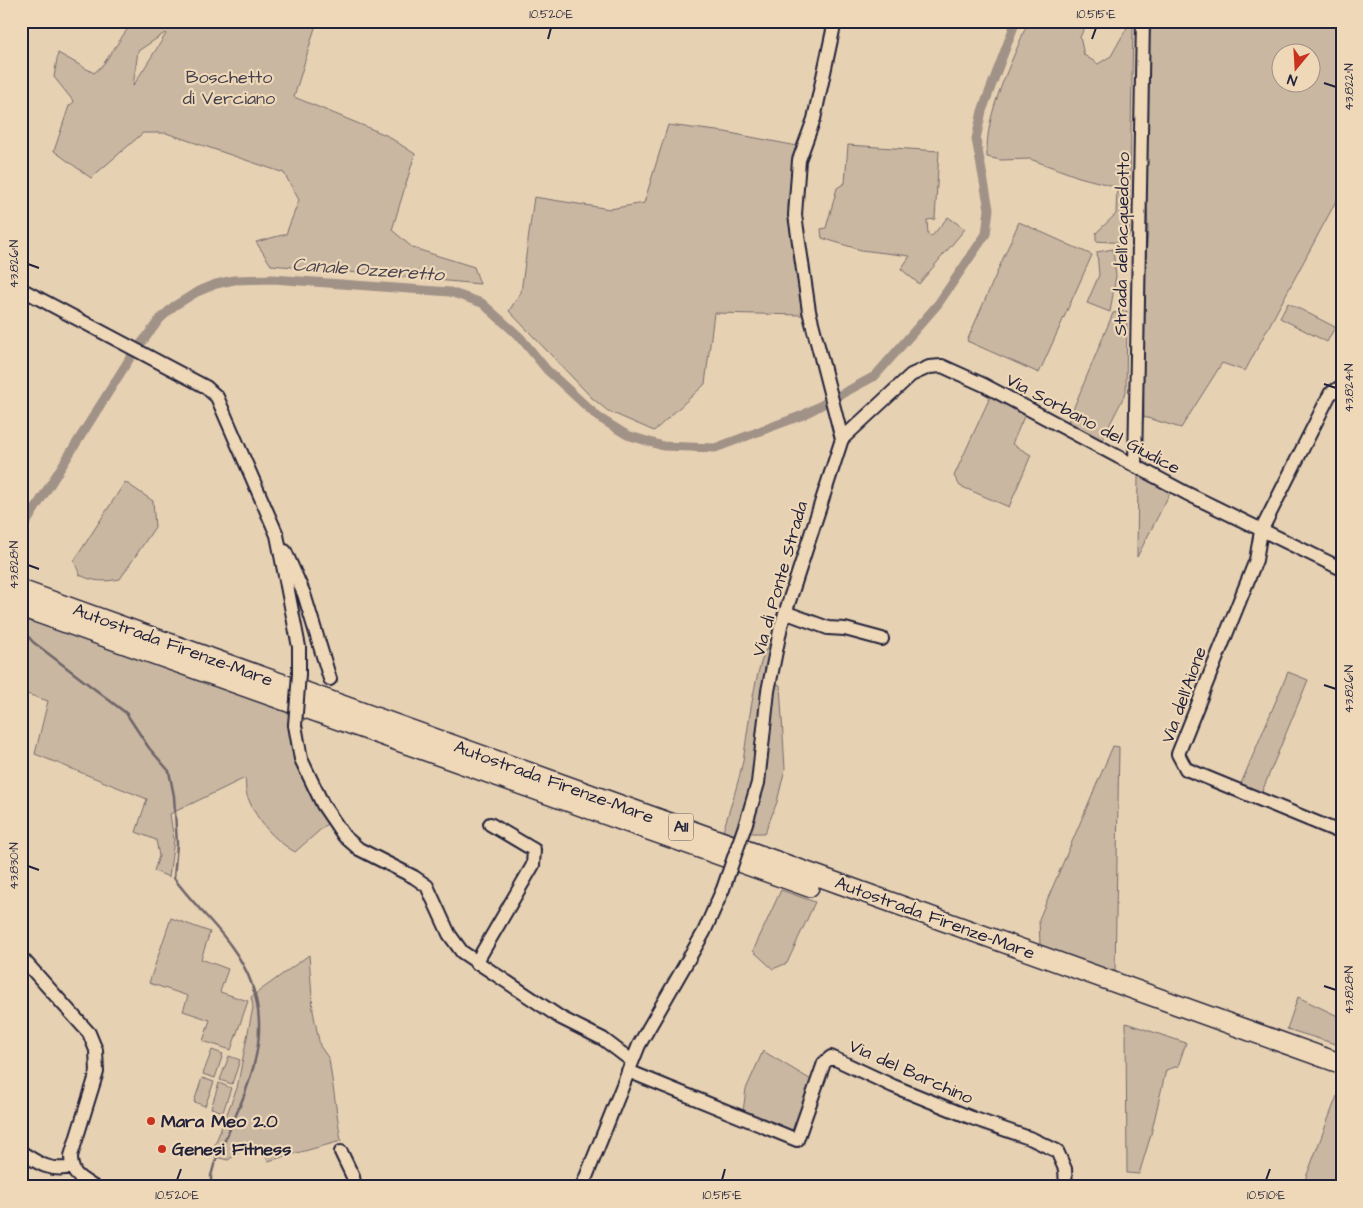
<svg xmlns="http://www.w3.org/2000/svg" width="1363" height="1208" font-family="'Architects Daughter',sans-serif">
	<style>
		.green { fill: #c9b7a1; stroke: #766c6e; fill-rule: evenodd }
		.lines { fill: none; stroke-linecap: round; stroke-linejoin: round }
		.stream { stroke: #6e6569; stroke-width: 2.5 }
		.canal { stroke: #a19288; stroke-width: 9 }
		.minor-casing { stroke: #22223b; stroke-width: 16 }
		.highway-casing { stroke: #22223b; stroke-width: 22 }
		.minor { stroke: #efd8b8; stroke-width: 12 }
		.highway { stroke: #efd8b8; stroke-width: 19 }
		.minor-bridge-casing { stroke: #22223b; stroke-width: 16; stroke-linecap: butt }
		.minor-bridge { stroke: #efd8b8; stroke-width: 12 }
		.ticks { fill: none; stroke: #22223b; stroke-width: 2 }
		.poi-dot { fill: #c8321e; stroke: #efd8b8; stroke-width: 2 }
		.labels { text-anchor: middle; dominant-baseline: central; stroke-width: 4.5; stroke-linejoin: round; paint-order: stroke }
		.shield { fill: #efd8b8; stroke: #605960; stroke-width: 1 }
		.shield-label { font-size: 16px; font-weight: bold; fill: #22223b }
		.park-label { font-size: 18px; fill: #43404f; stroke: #efd8b8 }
		.street-label { font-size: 18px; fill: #22223b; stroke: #efd8b8 }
		.poi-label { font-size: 18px; font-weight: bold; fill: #22223b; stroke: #efd8b8; text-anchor: start }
		.water-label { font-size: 19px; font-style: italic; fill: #484452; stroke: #efd8b8 }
		.neatline { fill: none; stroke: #22223b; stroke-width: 2 }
		.ticks-label { font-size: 12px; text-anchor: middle; fill: #22223b }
	</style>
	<rect width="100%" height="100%" fill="#e7d1b3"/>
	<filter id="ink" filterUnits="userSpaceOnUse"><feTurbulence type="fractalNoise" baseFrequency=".02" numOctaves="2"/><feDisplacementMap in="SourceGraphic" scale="10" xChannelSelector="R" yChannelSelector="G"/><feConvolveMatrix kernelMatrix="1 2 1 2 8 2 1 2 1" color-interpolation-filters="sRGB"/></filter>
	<g filter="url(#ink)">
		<path class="green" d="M133,21H317L294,97L386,135L415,154L392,230L413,248L474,267L480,284L271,265L256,242L286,234L299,200L284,173L166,133H143L91,178L54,151L69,106L74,102L54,77L58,53L94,73L102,66ZM165,33L166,34L133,86L138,51Z
			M1028,21H1088L1080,37L1084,55L1098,64L1111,56L1129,24L1133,27L1129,235L1124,243L1096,241V233L1116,214L1117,187L1079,177L1030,159L1001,160L987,157C985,110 1012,64 1028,21Z
			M1146,21H1342V190L1245,371L1222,363L1181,428L1144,417L1142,309L1148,231L1145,152ZM1280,52H1310V82H1280Z
			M668,125L725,132L797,146L788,205L802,315L714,313L705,384L654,431L608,411L592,398L509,311L521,292L534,197L610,209L644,203Z
			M848,145L939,151L935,219L927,220L928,235L932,236L948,217L965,229L919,284L901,269L910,256L861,250L822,238L821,229L826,228L837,188L845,183Z
			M1019,222L1092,255L1039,373L967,341Z
			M1113,249L1116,276L1110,312L1087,303L1099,275L1097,252Z
			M1288,303L1335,327L1327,342L1280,318Z
			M1127,311L1126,392L1101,442L1067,424L1113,313Z
			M991,395L1026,412L1012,444L1031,455L1009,507L960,486L954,476Z
			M1138,475L1171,491L1137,557Z
			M125,482L153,501L155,527L120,579C104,582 94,582 80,575L74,561Z
			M21,616L290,710L291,745L301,772L327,824L295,852C274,840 257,821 248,798C245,792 246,784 245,778L170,814L174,840L169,877L154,871L159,856L156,840L136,832L147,799L35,754L48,701L21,692Z
			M774,636L763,741L739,836L723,831C730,808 738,785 743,761C748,732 755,656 774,636Z
			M1288,672L1308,680L1261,794L1240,786Z
			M773,683L780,685L785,769L777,802L765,833H748Z
			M1113,746L1119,747L1115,972L1040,945L1039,919Z
			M781,890L815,902L787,963L773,969L753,951Z
			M171,918L210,932L201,959L228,969L220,992L248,1001L231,1050L203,1041L210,1020L183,1011L188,996L149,983Z
			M309,955L313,1011L320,1046L329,1059L341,1141L268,1161L258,1144L246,1148L228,1160L215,1157L212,1152L237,1088L253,1007L251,997Z
			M1298,997L1342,1018V1046L1287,1029Z
			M1126,1023L1186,1043L1178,1066L1166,1070L1150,1138L1139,1174L1127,1173Z
			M212,1050L223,1054L215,1078L203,1074Z
			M763,1051L813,1081L795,1133L743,1112L746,1089Z
			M229,1056L240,1060L232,1084L220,1080Z
			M202,1078L214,1082L205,1106L194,1102Z
			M219,1083L231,1088L223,1112L211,1108Z
			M1337,1096L1342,1098V1187H1320L1305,1180Z"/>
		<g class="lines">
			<path class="stream" d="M21,628L33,642L126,713L149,748L169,771L174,796L177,844L174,878C191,902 214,922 231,946C288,1023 246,1090 214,1165L211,1176V1187"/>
			<path class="canal" d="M21,531L130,358L160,319L174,306L197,292L216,284L234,280L273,279L450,292L482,303L520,337L547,370L598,417L627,435L663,446L715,448L803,415L875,376L938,304L986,234L989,209L976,139L982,111L1016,21"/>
			<defs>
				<path id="minor" d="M21,289L206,387L217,397L277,535L299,647V674
					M1342,386L1330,394L1261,531L1256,560L1178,754L1186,769L1342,833
					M842,439L911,375L929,367L942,366L984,385L1186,493L1342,569
					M1135,466L1143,21
					M285,551L304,594L330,679
					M787,613L828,628L845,629L882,639
					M295,725L301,759L323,805L344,836L359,849L414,877L427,886L449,934L462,952L561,1018L603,1039L632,1061
					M747,820L758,783L768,691L781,626L842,439L809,311L795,215L799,160L814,119L835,21
					M21,957L89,1033L96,1050L97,1072L71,1156C71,1175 79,1177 94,1187
					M476,963L533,865L534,850L490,824
					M628,1071L797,1140L824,1063L831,1057L893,1086L972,1118L1032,1139L1057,1151L1065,1169L1066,1187
					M21,1152C38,1163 50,1172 71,1167
					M341,1152L353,1177L355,1187
					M582,1187L639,1045L704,932L723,889"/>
				<path id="highway" d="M21,590L1342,1064
					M21,607L809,887"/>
			</defs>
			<use href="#minor" class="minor-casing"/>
			<use href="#highway" class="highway-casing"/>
			<use href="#minor" class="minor"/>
			<use href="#highway" class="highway"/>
			<defs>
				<path id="minor-bridge" d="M295,725L299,674
					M723,889L747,820"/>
			</defs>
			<use href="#minor-bridge" class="minor-bridge-casing"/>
			<use href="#minor-bridge" class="minor-bridge"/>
		</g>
	</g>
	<path class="ticks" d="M548,39L551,28M1092,39L1096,28M1324,83L1336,87M28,264L39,268M1324,384L1336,388M28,565L39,569M1324,685L1336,689M28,866L39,870M1324,986L1336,990M177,1180L181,1169M722,1180L725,1169M1266,1180L1270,1169"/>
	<g class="poi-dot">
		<circle cx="151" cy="1121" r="5"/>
		<circle cx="162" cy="1149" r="5"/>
	</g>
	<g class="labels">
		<rect class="shield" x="668.5" y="813.5" width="25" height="27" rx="4"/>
		<g class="shield-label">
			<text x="681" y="827">A11</text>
		</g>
		<g class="park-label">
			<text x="229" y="77">Boschetto<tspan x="229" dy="21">di Verciano</tspan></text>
		</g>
		<g class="street-label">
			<text transform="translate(1122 244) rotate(-89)">Strada dell'acquedotto</text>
			<text transform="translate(1093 424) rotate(28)">Via Sorbano del Giudice</text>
			<text transform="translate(780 579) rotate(-74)">Via di Ponte Strada</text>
			<text transform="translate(173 645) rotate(20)">Autostrada Firenze-Mare</text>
			<text transform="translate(1184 695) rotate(-70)">Via dell'Aione</text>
			<text transform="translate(554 782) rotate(20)">Autostrada Firenze-Mare</text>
			<text transform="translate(935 918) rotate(20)">Autostrada Firenze-Mare</text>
			<text transform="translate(911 1072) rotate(24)">Via del Barchino</text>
		</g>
		<g class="poi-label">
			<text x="161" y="1121">Mara Meo 2.0</text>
			<text x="172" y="1149">Genesi Fitness</text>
		</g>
		<g class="water-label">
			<text transform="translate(368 270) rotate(4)">Canale Ozzeretto</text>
		</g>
	</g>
	<rect width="1363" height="1208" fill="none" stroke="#efd8b8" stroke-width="55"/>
	<g transform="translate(1296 68) rotate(198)"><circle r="24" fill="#efd8b8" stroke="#9d8f86"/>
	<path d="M0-4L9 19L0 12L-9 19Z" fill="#c8321e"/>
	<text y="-8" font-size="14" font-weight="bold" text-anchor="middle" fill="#22223b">N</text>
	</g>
	<rect x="28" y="28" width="1308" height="1152" class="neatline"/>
	<g class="ticks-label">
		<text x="551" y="18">10.520°E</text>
		<text x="1096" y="18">10.515°E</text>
		<text transform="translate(1349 87) rotate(-90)" y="4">43.822°N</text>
		<text transform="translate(14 264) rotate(-90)" y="4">43.826°N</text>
		<text transform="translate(1349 388) rotate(-90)" y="4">43.824°N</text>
		<text transform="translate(14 565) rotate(-90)" y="4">43.828°N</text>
		<text transform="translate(1349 689) rotate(-90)" y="4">43.826°N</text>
		<text transform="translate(14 866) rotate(-90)" y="4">43.830°N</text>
		<text transform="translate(1349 990) rotate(-90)" y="4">43.828°N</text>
		<text x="177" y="1199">10.520°E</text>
		<text x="722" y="1199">10.515°E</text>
		<text x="1266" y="1199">10.510°E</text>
	</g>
</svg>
